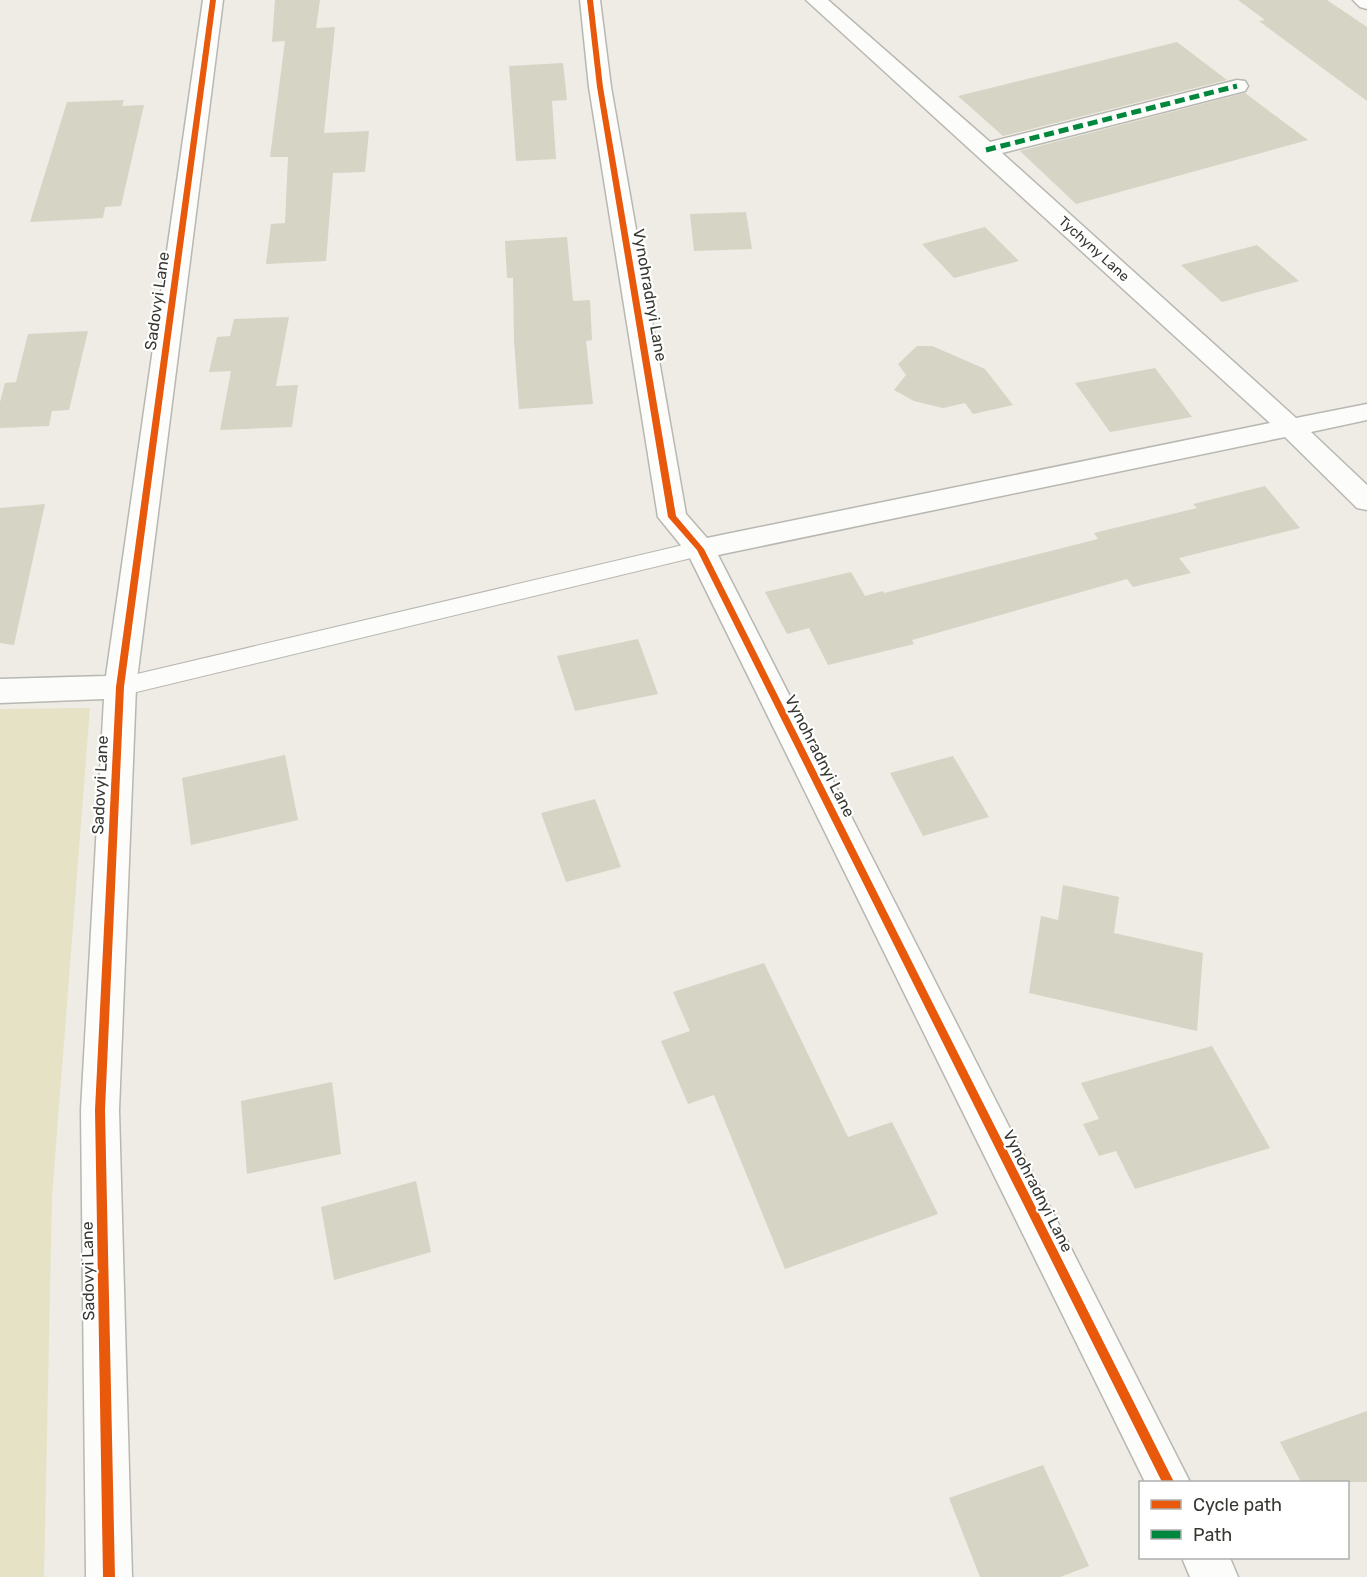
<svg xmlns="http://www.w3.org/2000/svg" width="1367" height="1577" font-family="Rubik,sans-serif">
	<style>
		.green { fill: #e5e2c6 }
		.building { fill: #d6d4c4 }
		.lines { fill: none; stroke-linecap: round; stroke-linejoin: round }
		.lane-casing { stroke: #b8b7b1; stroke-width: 2 }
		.street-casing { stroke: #b8b7b1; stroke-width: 3 }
		.lane { fill: #fcfcfb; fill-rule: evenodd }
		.street { fill: #fcfcfb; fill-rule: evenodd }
		.quiet { stroke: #00873e; stroke-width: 5; stroke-dasharray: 10 5; stroke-linecap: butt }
		.cycleway-casing { stroke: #fff; stroke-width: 4 }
		.cycleway { fill: #e8590c; fill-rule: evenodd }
		.labels { text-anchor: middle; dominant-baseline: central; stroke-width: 4.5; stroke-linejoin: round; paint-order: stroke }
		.far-street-label { font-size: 14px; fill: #383832; stroke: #fff }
		.street-label { font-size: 16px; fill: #383832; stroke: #fff }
	</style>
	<rect width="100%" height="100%" fill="#eeece4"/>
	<path class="green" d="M90,708L52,1196L44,1577H0V709Z"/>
	<path class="building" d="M275,0H320L316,28L335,27L324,133L369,131L365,172L333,173L326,261L266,264L271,224L285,223L288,157H270L285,41L272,42Z
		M1238,0H1327L1367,27V101L1259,21L1265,20Z
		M1177,42L1227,80L1003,136L958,96Z
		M563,63L567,100L552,101L556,159L516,161L509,66Z
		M1245,93L1308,140L1076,204L1020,151Z
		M124,100L122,106L144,105L121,206L105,207L103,218L30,222L67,102Z
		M746,212L752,249L694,251L690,214Z
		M985,227L1019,261L954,278L922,244Z
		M567,237L573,301L590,300L592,340L586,341L593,404L519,409L514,340L513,278H507L505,241Z
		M1257,245L1299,281L1222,302L1181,265Z
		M289,317L276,386L298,385L292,427L220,430L231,371L209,372L217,337L230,336L234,319Z
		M88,331L69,410L52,411L49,426L0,428V402L5,383L16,382L28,334Z
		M917,346H932L985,369L1013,405L973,414L965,403L943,408L914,401L894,390L906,375L898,364Z
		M1155,368L1192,417L1110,432L1075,383Z
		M1265,486L1300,528L1179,558L1191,573L1133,587L1127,579L912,640L914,644L828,665L809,628L787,634L765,592L851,572L865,596L883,591L884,593L1098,539L1094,533L1197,508L1193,504Z
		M45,504L14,645L0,643V508Z
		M638,639L658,694L575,711L557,656Z
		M285,755L298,820L191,845L182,778Z
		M953,756L989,817L923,836L890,773Z
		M595,799L621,867L566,882L541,813Z
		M1063,885L1119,897L1114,933L1203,953L1197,1031L1029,993L1041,916L1058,920Z
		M764,963L848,1137L892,1122L938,1214L785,1269L714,1095L688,1104L661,1041L690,1031L673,992Z
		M1212,1046L1270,1148L1135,1189L1116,1151L1099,1156L1083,1124L1099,1119L1081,1083Z
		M332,1082L341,1154L247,1174L241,1101Z
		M416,1181L431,1252L334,1280L321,1207Z
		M1367,1411V1482H1301L1280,1442Z
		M1043,1465L1089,1566L1060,1577H980L949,1498Z"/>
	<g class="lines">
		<defs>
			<path id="lane" d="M700,541L708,544L711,549L708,554L120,696L111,693L108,687L111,681L120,678Z"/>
			<path id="street" d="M203,0H223L136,687L119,1110L132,1577H86L81,1110L104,699L0,703V679L106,676Z
				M580,0H600L611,87L686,514L707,538L1270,423L806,0H828L990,142L1237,80L1245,81L1248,86L1245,91L1002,153L1296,418L1367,404V420L1311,432L1367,485V510L1357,508L1285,437L718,555L1190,1482H1145L688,554L658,517L589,87Z
				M1353,0H1367V9L1360,7Z
				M1182,1558H1230L1238,1577H1190Z"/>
		</defs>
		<use href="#lane" class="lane-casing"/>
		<use href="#street" class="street-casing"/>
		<use href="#lane" class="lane"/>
		<use href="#street" class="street"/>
		<path class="quiet" d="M986,150L1237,86"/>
		<defs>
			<path id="cycleway" d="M210,0H216L124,687L105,1110L115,1577H103L95,1110L116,687Z
				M587,0H593L603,87L676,516L704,549L1174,1482H1162L697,550L668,517L597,87Z"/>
		</defs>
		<use href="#cycleway" class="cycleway-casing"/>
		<use href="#cycleway" class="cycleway"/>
	</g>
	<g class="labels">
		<g class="far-street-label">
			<text transform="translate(1094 249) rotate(42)">Tychyny Lane</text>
		</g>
		<g class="street-label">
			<text transform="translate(650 295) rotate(80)">Vynohradnyi Lane</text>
			<text transform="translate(157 301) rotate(-82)">Sadovyi Lane</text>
			<text transform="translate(820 756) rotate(63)">Vynohradnyi Lane</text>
			<text transform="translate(100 785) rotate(-87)">Sadovyi Lane</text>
			<text transform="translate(1038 1191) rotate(63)">Vynohradnyi Lane</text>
			<text transform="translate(88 1271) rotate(-91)">Sadovyi Lane</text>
		</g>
	</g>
	<rect x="1139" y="1481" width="210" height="78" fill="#ffffff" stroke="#afafad" stroke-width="1.5"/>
	<rect x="1151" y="1500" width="30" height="9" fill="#e8590c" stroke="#afafad" stroke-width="1.5"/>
	<text x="1193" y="1511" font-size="18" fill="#383832">Cycle path</text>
	<rect x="1151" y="1530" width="30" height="9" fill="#00873e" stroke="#afafad" stroke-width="1.5"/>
	<text x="1193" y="1541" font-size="18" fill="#383832">Path</text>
</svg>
